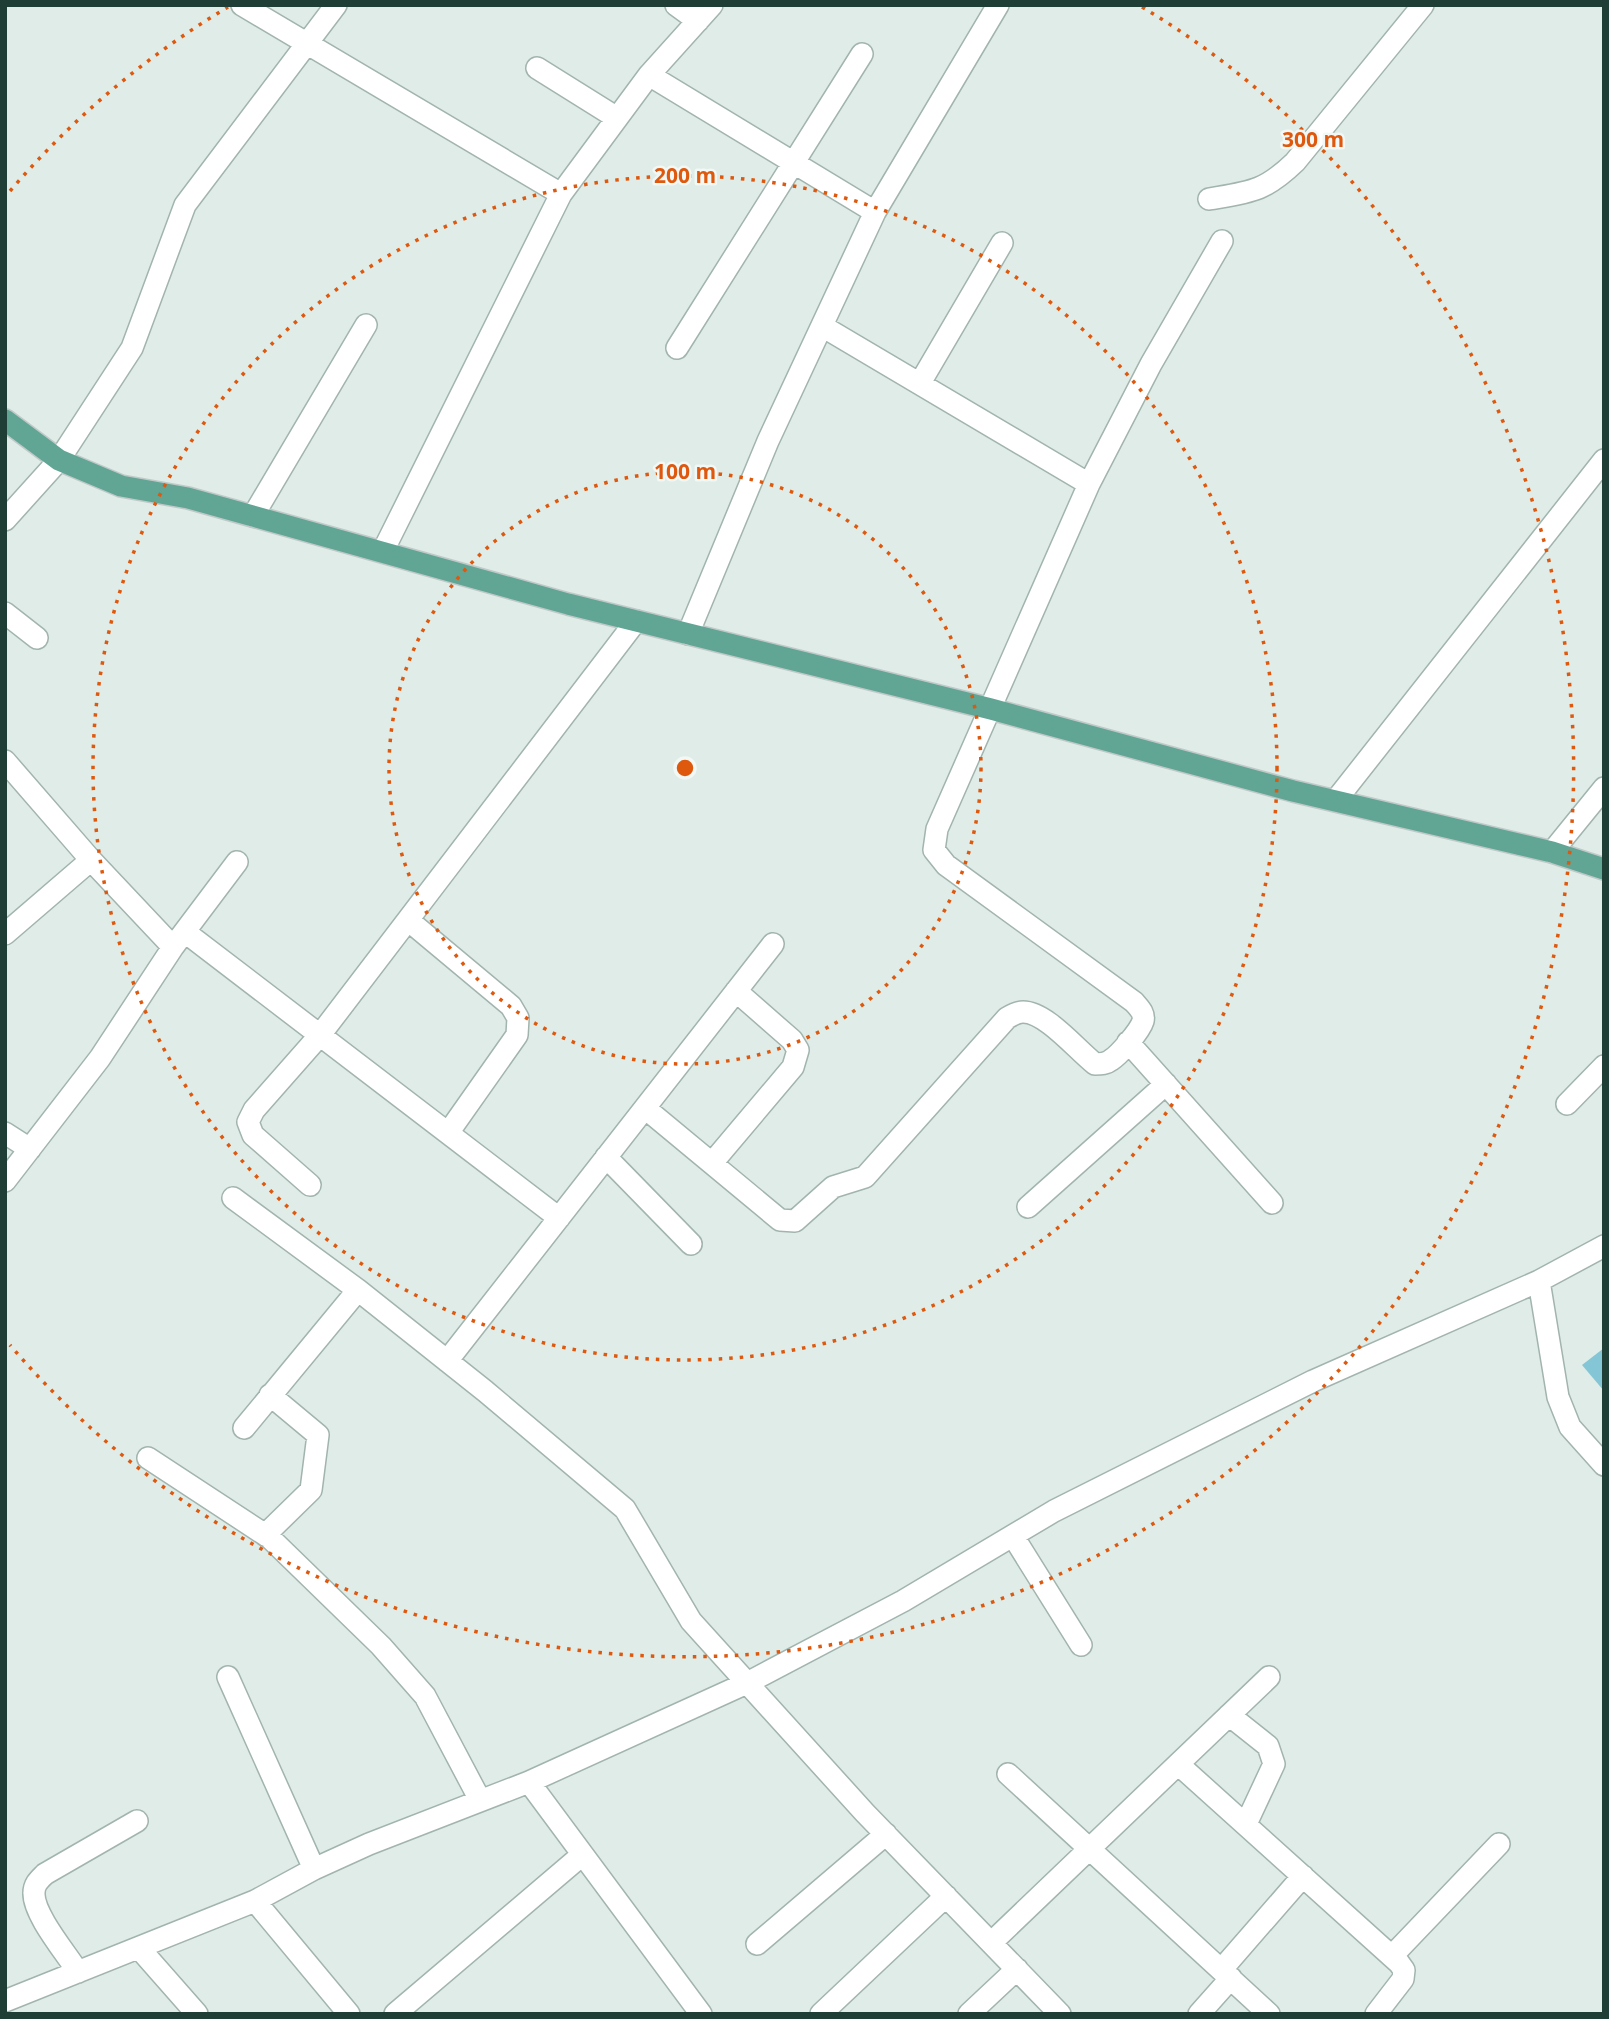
<svg xmlns="http://www.w3.org/2000/svg" width="1609" height="2019" font-family="'Open Sans',sans-serif">
	<style>
		.water { fill: #84c6d5 }
		.lines { fill: none; stroke-linecap: round; stroke-linejoin: round }
		.minor-casing { stroke: #a2b4ae; stroke-width: 24 }
		.major-casing { stroke: #c0c9c7; stroke-width: 24 }
		.minor { stroke: #fff; stroke-width: 21 }
		.major { stroke: #61a595; stroke-width: 21 }
		.ring { fill: none; stroke: #de580e; stroke-width: 3.5; stroke-dasharray: 3.5 7 }
		.centre { fill: #de580e; stroke: #f1f8f5; stroke-width: 3.5 }
		.ring-label { font-size: 21px; text-anchor: middle; font-weight: bold; fill: #de580e; stroke: #f1f8f5; stroke-width: 5; stroke-linejoin: round; paint-order: stroke }
	</style>
	<rect width="100%" height="100%" fill="#e0ece7"/>
	<path class="water" d="M1604,1348V1391L1582,1365Z"/>
	<g class="lines">
		<defs>
			<path id="minor" d="M242,5L561,194
				M676,5L698,21
				M537,68L617,118
				M649,75L875,212
				M1209,199C1250,192 1264,192 1295,162L1423,5
				M822,326L1089,484
				M677,348L862,54
				M920,383L1002,243
				M253,516L366,325
				M5,520L59,460L132,348L185,205L336,5
				M383,551L561,194L649,75L712,5
				M5,613L37,638
				M688,634L768,441L875,212L998,5
				M5,761L91,860L173,947
				M1336,800L1604,460
				M1552,852L1604,788
				M408,920L511,1006L518,1018L517,1035L448,1133
				M185,932L559,1218
				M5,934L91,860
				M1128,1042L1272,1203
				M1567,1104L1604,1066
				M645,1108L780,1220L795,1221L833,1187L865,1177L1007,1018C1012,1015 1017,1012 1023,1012C1046,1012 1076,1049 1095,1064C1101,1064 1106,1064 1111,1060C1119,1055 1140,1031 1143,1021C1145,1013 1139,1008 1134,1002L946,865L934,850L937,829L1089,484L1151,364L1222,241
				M5,1133L30,1149
				M606,1157L691,1244
				M712,1163L793,1067L798,1050L792,1040L736,991
				M5,1181L100,1058L173,947L237,862
				M310,1185L253,1135L248,1122L254,1110L320,1035L636,621
				M233,1198L358,1290L485,1391L625,1509L691,1621L865,1813L1060,2014
				M1028,1207L1166,1084
				M1539,1281L1558,1397L1570,1427L1604,1465
				M447,1361L773,944
				M244,1428L358,1290
				M148,1458L270,1538L381,1646L425,1696L480,1800
				M265,1535L311,1490L318,1435L270,1395
				M1013,1536L1081,1645
				M228,1677L314,1869
				M1229,1715L1268,1746L1274,1764L1246,1824
				M1178,1764L1399,1963L1404,1970L1403,1979L1376,2014
				M1008,1774L1269,2014
				M529,1782L701,2014
				M255,1901L349,2014
				M991,1943L1269,1677
				M757,1944L886,1834
				M139,1948L197,2014
				M1392,1956L1499,1844
				M1222,1969L1303,1876
				M78,1972C66,1953 33,1914 34,1893C34,1884 39,1880 45,1874L137,1821
				M5,2001L255,1901L314,1869L369,1844L529,1782L749,1682L903,1601L1054,1511L1313,1381L1539,1281L1604,1246
				M395,2014L582,1855
				M821,2014L946,1896
				M969,2014L1017,1969
				M1199,2014L1231,1978"/>
			<path id="major" d="M5,420L59,460L121,486L188,498L568,604L991,709L1293,791L1552,852L1604,869"/>
		</defs>
		<use href="#minor" class="minor-casing"/>
		<use href="#major" class="major-casing"/>
		<use href="#minor" class="minor"/>
		<use href="#major" class="major"/>
	</g>
	<g class="ring">
		<circle cx="685" cy="768" r="296"/>
		<circle cx="685" cy="768" r="592"/>
		<path d="M10 191A888 888 0 0 1 228 7M1142 7A888 888 0 1 1 10 1345"/>
	</g>
	<circle cx="685" cy="768" r="10" class="centre"/>
	<g class="ring-label">
		<text x="1313" y="147">300 m</text>
		<text x="685" y="183">200 m</text>
		<text x="685" y="479">100 m</text>
	</g>
	<rect width="1609" height="2019" fill="none" stroke="#1f3e36" stroke-width="14"/>
</svg>
